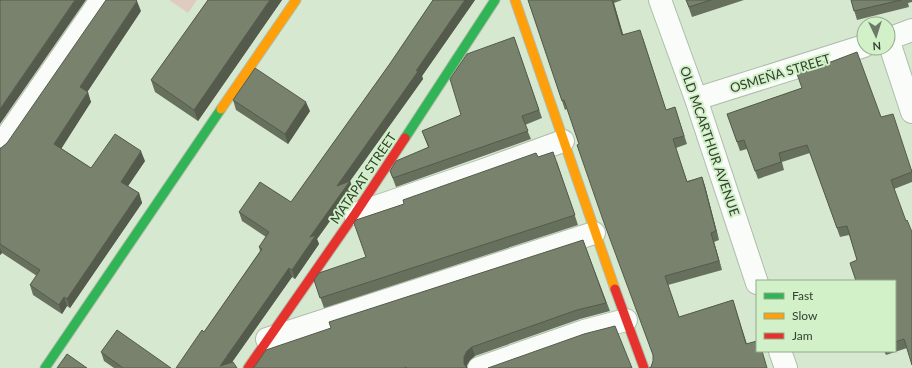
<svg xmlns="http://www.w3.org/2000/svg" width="912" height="368" font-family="Lato,sans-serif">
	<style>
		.green { fill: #e0cbc1 }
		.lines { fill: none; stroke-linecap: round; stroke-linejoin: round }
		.street-casing { stroke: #afbdaa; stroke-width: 24 }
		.fast-casing { stroke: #afbdaa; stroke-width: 11 }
		.slow-casing { stroke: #afbdaa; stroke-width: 11 }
		.jam-casing { stroke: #afbdaa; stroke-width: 11 }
		.street { stroke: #f9fcf8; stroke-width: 22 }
		.fast { stroke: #30b455; stroke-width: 9 }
		.slow { stroke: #ff9f0a; stroke-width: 9 }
		.jam { stroke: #e5322d; stroke-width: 9 }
		.wall { fill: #67705d }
		.shaded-wall { fill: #545b4c }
		.building { fill: #78826c; stroke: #545b4c }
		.labels { text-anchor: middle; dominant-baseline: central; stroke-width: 4; stroke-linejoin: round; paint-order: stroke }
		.street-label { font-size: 13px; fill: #334030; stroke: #d2f1c8 }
	</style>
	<rect width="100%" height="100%" fill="#d7e8d1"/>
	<path class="green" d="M169,0H197L188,13Z"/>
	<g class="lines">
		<defs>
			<path id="street" d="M660,0L696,99L757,283
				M888,39L912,112
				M888,39L912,30
				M696,99L864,46
				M0,146L101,0
				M355,214L481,171L563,141
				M267,339L594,233
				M780,351L786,368
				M479,368L584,331L626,320"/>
			<path id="fast" d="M405,138L495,0
				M45,368L221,109"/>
			<path id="slow" d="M515,0L615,289
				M221,109L296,0"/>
			<path id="jam" d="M615,289L644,368
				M248,368L355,214L405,138"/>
		</defs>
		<use href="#street" class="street-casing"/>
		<use href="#fast" class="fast-casing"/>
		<use href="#slow" class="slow-casing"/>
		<use href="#jam" class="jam-casing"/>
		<use href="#street" class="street"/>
		<use href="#fast" class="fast"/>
		<use href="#slow" class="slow"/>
		<use href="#jam" class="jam"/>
	</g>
	<path class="wall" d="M208,0H282L198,121L155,92L151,80Z
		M433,0H475L422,76L423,79L350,181L353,189L317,239L319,244L295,279L292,277L232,362L204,332L260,251L259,247L266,237L242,221L239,212L291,202L389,65Z
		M528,0H622L614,3L623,35L643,38L666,110L675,107L687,144L676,148L687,181L702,177L705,186L719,240L714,242L722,270L668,285L679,317L733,300L747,344L651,367L653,361V355L579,144L567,109L565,110L562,101Z
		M686,0H744L692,17Z
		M851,0H912V2L908,3L909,7L857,20Z
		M141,11L87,92L91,102L61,148L91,168L145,161L128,186L139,193L142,203L70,308L67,306L62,314L33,295L30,285L37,276L2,253L0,255V148H1L7,143Z
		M514,37L542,118L525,125L531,139L396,187L390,171L428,147L422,131L461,115Z
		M828,63L881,117L912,171V182L894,189L907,348L886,355L884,351H895V281L857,260L849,235L840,237L810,153L782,162L784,170L758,179L747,149L740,151L727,114L802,88Z
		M233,100L310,111L288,144L236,110Z
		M538,157L557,162L578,225L324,308L314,280L366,257Z
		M583,240L610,311L580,319L475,356L470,360L467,365V368H253Z
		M101,352L171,368H114L104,361Z"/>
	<path class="shaded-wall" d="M75,0H86L0,124V109Z
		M270,0H282L198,121L194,110Z
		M465,0H475L422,76L423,79L350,181L353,189L317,239L319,244L295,279L292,270L337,186Z
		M612,0H613L626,44L622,35Z
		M137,1L141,11L84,97L80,87Z
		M88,92L91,102L58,154L54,144Z
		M306,102L310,111L288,144L285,134Z
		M141,151L145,161L124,192L121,182Z
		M702,177L705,186L719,240L716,231Z
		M139,193L142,203L70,308L67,299Z
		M711,233L714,242L722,270L719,261Z
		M0,248L2,253L0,255Z
		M289,268L292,277L228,368L220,366Z
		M64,297L67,306L62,314L59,305Z
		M472,347L475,356L470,360L467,365V368L464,364V357L467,351Z"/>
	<path class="building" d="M0,0H75L0,109Z
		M106,0H136L137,1L80,87L88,92L54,144L91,168L115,134L141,151L121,182L139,193L67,299L64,297L59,305L30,285L40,270L0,244V148H1L7,143Z
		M208,0H270L194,110L151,80Z
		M433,0H465L416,71L419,70L337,186L350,181L310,237L316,235L292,270L289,268L220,366L233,362L237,368H176L202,330L204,332L262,249L259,247L269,232L239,212L260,182L291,202L389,65Z
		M528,0H612L622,35L640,30L666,110L675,107L684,136L673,139L687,182L702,177L716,231L711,233L719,261L665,276L679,317L733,300L746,344L757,341V351H762L767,368H649L651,367L653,361V355L603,220L577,145L579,144L564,100L562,101Z
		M686,0H711L689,7Z
		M851,0H901L854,11Z
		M514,37L539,110L522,116L528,131L393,178L390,171L396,161L429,147L422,131L461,115L450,79L467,54Z
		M857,52L881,117L893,114L912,172L891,180L906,221L907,220L912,232V365L904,339L895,342V281H856L850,263L857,260L847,226L837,228L807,145L779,153L781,162L755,171L744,140L737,142L727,114L802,88L796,71L827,61L828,63Z
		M255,68L306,102L285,134L233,100Z
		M553,152L575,215L320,298L314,280L319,273L366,257L354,223L356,220L404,204L403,200L536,153L538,157Z
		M583,240L606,303L577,310L472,347L467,351L464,357V364L467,368H407L406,367L404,368H253L255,366L266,350L331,328L329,322Z
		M615,326L632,368H488L584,334Z
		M117,330L171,368H123L101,352Z
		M67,354L87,368H57Z"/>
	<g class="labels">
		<g class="street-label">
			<text transform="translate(780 73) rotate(-17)">OSMEÑA STREET</text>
			<text transform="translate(710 141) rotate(71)">OLD MCARTHUR AVENUE</text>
			<text transform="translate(363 178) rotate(-56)">MATAPAT STREET</text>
		</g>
	</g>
	<rect x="756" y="280" width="140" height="72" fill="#d2f1c8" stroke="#92aa8b"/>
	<rect x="764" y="293" width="20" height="6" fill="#30b455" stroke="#92aa8b"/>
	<text x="792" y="300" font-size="12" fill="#334030">Fast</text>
	<rect x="764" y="313" width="20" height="6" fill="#ff9f0a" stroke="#92aa8b"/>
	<text x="792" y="320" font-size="12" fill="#334030">Slow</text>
	<rect x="764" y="333" width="20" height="6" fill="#e5322d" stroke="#92aa8b"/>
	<text x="792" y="340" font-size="12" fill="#334030">Jam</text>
	<g transform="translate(876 36) rotate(176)"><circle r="19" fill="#d2f1c8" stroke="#92aa8b"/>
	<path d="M0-3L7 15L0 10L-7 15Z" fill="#6c7b68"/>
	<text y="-6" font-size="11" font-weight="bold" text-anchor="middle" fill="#334030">N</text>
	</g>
</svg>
